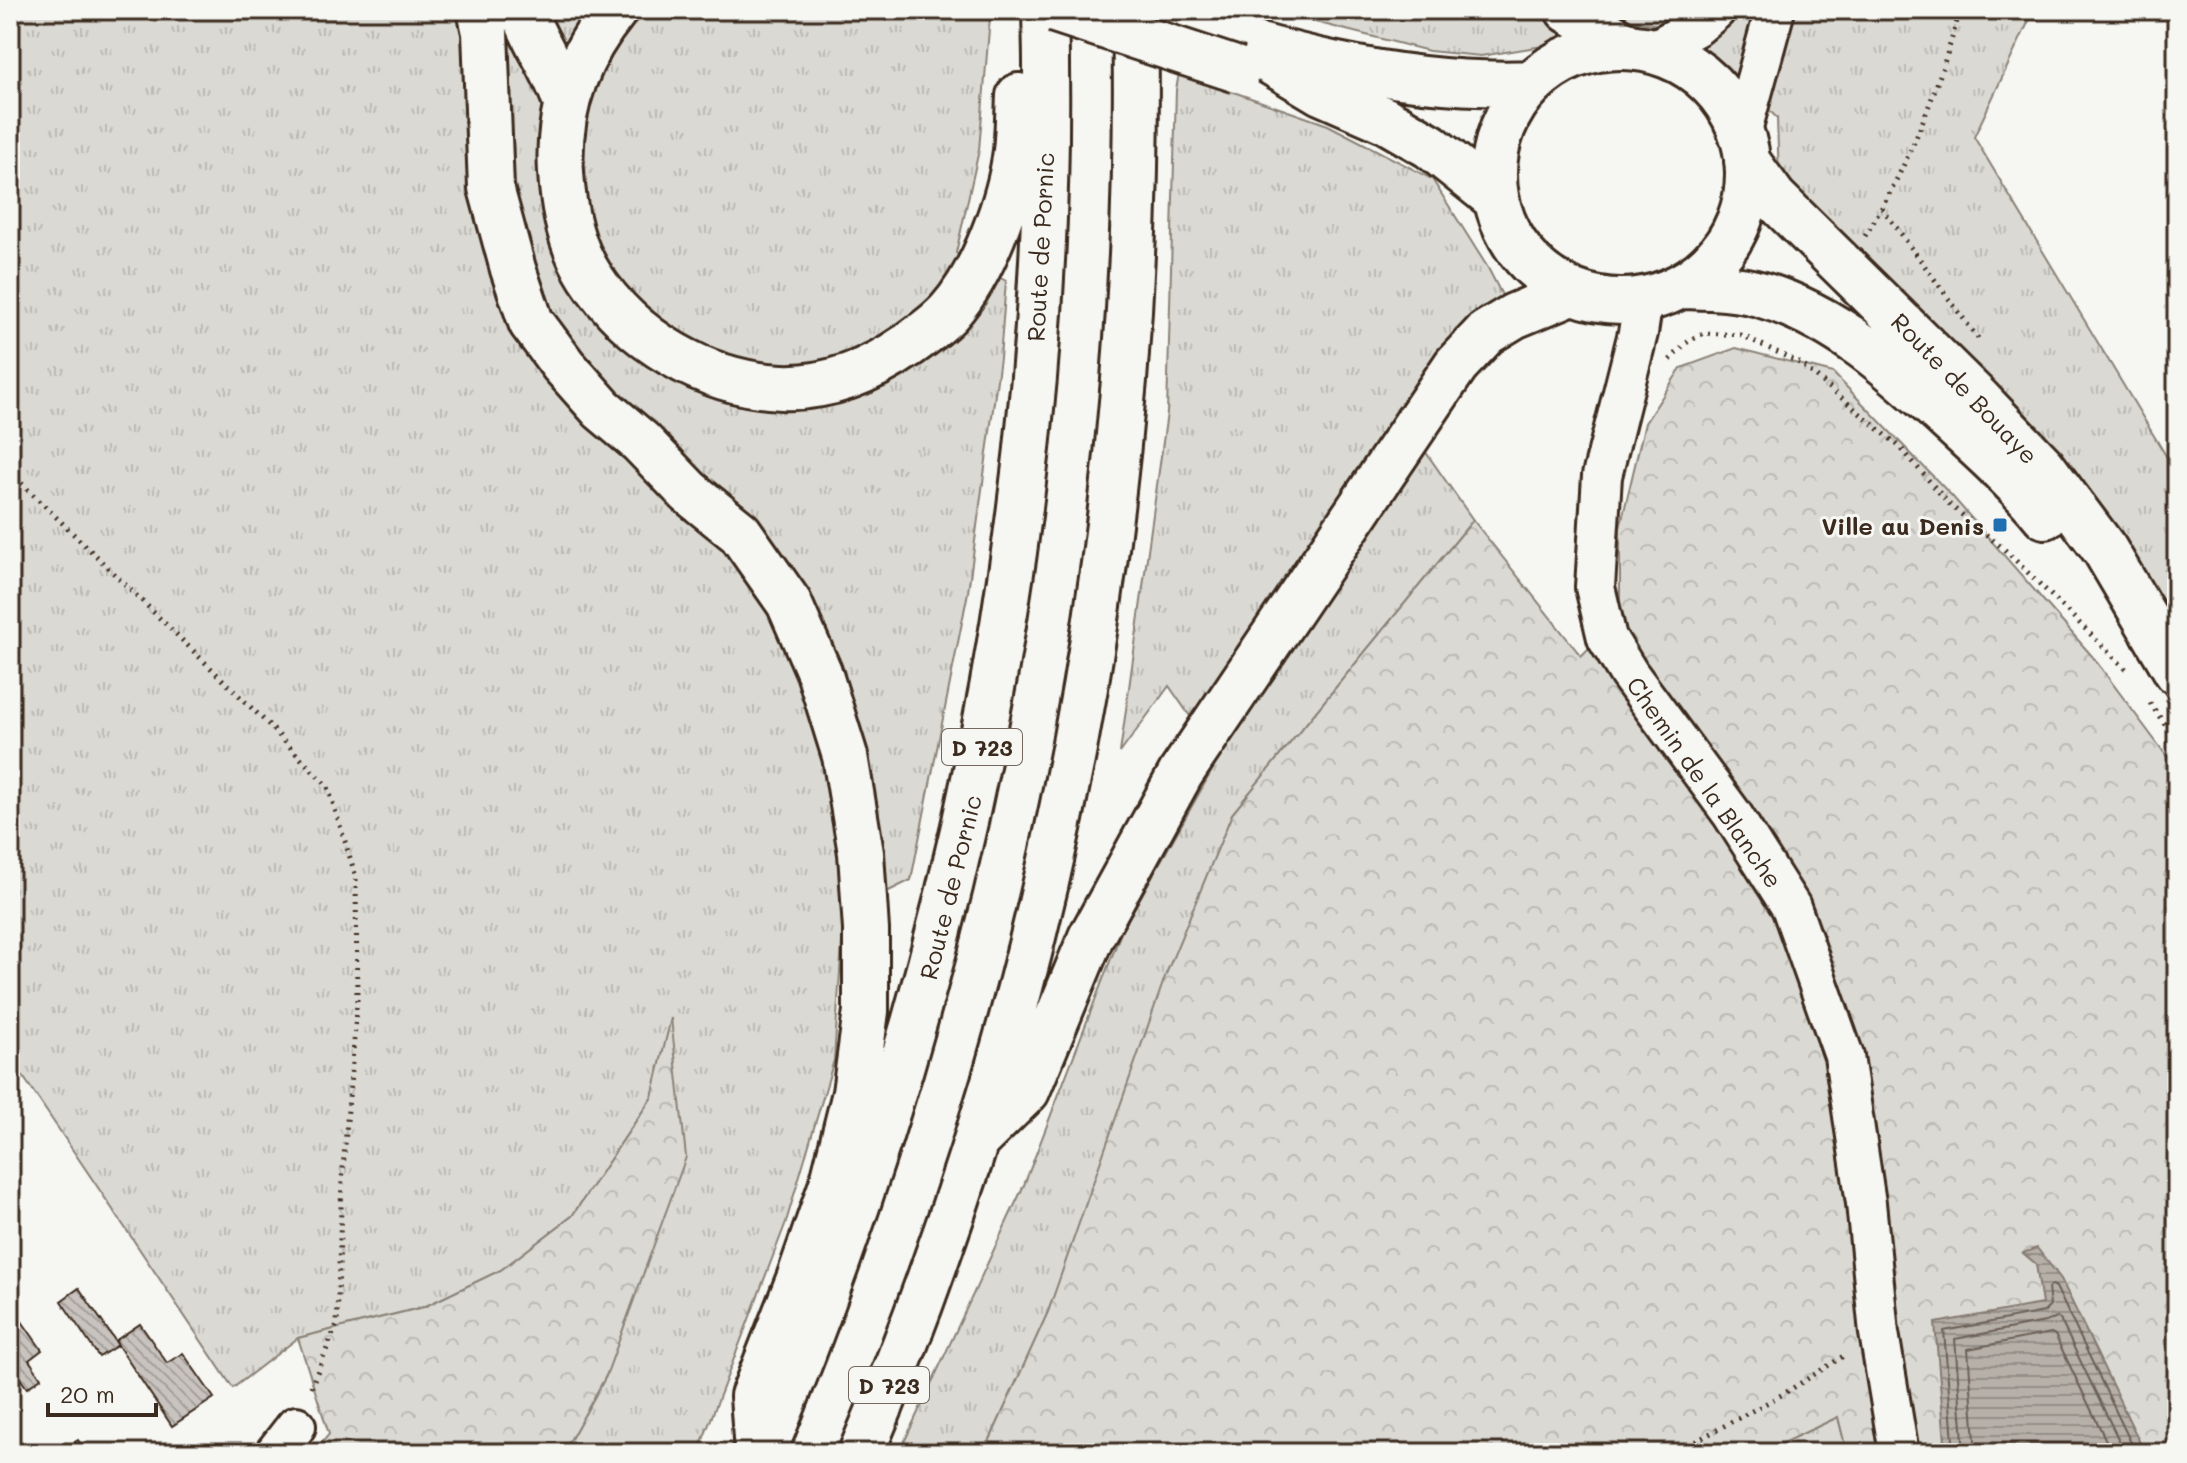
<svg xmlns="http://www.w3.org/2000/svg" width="2187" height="1463" font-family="Mali,sans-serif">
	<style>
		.grass { fill: url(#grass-tufts); stroke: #8a8278; stroke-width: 2 }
		.forest { fill: url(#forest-crowns); stroke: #8a8278; stroke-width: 2 }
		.water { fill: url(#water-rules); stroke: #857a71; stroke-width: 2 }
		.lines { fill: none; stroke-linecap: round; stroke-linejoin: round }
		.shore { stroke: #6c6056; stroke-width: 2 }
		.building { fill: url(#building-back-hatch); stroke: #3b2a1e; stroke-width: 2 }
		.minor-casing { stroke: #3b2a1e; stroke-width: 44 }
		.secondary-casing { stroke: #3b2a1e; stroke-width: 50 }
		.trunk-casing { stroke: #3b2a1e; stroke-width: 50 }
		.path { stroke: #3b2a1e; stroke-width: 5; stroke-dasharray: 2 6; stroke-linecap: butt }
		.minor { stroke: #f6f6f2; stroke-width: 38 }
		.secondary { stroke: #f6f6f2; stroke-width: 44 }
		.trunk { stroke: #f6f6f2; stroke-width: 44 }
		.secondary-bridge-casing { stroke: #3b2a1e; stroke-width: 50; stroke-linecap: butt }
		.secondary-bridge { stroke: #f6f6f2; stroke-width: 44 }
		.poi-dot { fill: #1f6fb2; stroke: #f6f6f2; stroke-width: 3 }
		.labels { text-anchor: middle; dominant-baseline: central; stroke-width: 6; stroke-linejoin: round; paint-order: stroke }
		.shield { fill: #f6f6f2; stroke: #73675e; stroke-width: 2 }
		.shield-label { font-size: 22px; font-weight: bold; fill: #3b2a1e }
		.street-label { font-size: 24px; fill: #3b2a1e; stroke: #f6f6f2 }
		.poi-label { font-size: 24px; font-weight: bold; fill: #3b2a1e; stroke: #f6f6f2; text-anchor: end }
	</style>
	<defs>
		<pattern id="grass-tufts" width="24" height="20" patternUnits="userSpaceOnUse" patternTransform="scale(2)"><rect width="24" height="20" fill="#dad9d3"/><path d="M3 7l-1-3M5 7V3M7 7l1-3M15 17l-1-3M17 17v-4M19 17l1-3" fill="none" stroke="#bcbab5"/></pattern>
		<pattern id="forest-crowns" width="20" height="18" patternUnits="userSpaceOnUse" patternTransform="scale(2)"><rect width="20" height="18" fill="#dad9d3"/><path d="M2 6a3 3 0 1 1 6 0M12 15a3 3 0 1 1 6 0" fill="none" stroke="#bcbab5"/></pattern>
		<pattern id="water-rules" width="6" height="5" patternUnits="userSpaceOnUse" patternTransform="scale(2)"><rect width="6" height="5" fill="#b6b0a9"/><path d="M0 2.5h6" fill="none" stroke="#958f89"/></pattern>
		<pattern id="building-back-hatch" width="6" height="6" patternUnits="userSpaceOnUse" patternTransform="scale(2)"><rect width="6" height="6" fill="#c8c3be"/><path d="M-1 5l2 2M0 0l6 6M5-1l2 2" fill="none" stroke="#a49f9a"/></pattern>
	</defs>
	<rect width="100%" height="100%" fill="#f6f6f2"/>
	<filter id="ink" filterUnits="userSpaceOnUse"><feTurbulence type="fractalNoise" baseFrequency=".0125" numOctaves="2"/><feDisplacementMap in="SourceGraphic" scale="16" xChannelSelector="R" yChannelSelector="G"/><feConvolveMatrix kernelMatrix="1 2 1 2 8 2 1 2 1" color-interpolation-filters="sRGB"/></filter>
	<g filter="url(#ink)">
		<path class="grass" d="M10,10H964L990,17L979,150L956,253L1006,281L1000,358L968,592L911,880L844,913L834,1060L786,1222L698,1453H563L606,1376L671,1021L652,1097L572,1216L501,1270L424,1307L298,1338L233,1388L10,1057Z
			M1268,10H2034L1974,137L2177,474V636L1779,181L1777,118L1718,60L1667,26L1611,18L1543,46L1481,56L1429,51Z
			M1179,73L1328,125L1432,179L1488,268L1503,297L1400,415L1473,520L1232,814L1048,1312L984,1453H899L1024,1185L1122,930L1219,758L1169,686L1120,753L1167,413L1176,90Z
			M1838,1417L1847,1453H1761Z"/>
		<path class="forest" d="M1736,348L1833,373L1952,496L2092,656L2177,770V1453H1847L1838,1417L1761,1453H984L1048,1312L1166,974L1232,814L1473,520L1581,656L1620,618V528L1645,423L1681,368Z
			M671,1018L686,1157L606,1376L563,1453H314L329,1434L298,1338L424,1307L501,1270L572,1216L652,1097Z"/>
		<path class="water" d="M2037,1248L2061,1279L2144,1451L1946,1453L1935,1323L2042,1304L2036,1264L2023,1253Z"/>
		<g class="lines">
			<path class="shore" d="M1954,1453L1944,1331L2044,1312L2050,1306L2048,1288L2052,1285L2056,1287L2136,1453
				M1964,1453L1955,1339L2045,1322L2057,1317L2060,1319L2125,1453
				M1976,1453L1968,1349L2051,1333L2055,1335L2112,1453"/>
		</g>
		<path class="building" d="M79,1288L118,1345L99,1357L61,1301Z
			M21,1320L42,1350L29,1360L41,1378L27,1388L10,1365V1329Z
			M140,1324L167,1363L183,1353L214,1398L172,1426L115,1341Z
			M78,1440L87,1453H67L64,1449Z"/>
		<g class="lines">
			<defs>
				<path id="minor" d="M1652,51L1697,26L1716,10
					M1741,134L1775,10
					M1643,300L1638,333L1602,476L1595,587L1607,638L1629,674L1732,814L1791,907L1844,1056L1866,1203L1879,1333L1899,1453
					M275,1453L296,1426"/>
				<path id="secondary" d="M1143,10C1268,52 1399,89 1532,83
					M1494 174a127 127 0 1 1 254 0a127 127 0 1 1-254 0Z
					M1269,61L1321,92L1385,120L1430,146L1495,198
					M1747,161L1774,198L1978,399L2043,467L2105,550L2177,672
					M1681,286C1707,287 1734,287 1759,294C1835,315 1895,370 1951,422C1984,452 2017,482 2045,516"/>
				<path id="trunk" d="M480,10L485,32L491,188L513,269L531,322L563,365L602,409L641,442L689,492L740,533L789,603L819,672L845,756L861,853L866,930V1011L855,1093L833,1181L799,1279L753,1396L757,1453
					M523,10C534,42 555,69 565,101
					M615,10C576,58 557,111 561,172C563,208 570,245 590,276C631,340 706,384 782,387C827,389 871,371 907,346C921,336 937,325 949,312C983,274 1010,200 1016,151C1018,133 1018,114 1019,96
					M1568,10L1629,47
					M977,1140L1027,1091L1091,937L1181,773L1456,365L1486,333L1514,316L1572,292
					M763,1453C954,998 1059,505 1045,10
					M861,1453C1054,1000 1146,502 1135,10"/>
			</defs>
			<use href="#minor" class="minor-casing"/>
			<use href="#secondary" class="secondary-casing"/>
			<use href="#trunk" class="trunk-casing"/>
			<path class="path" d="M1882,208L1980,341
				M1865,236C1909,165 1938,90 1960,10
				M1670,360L1686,343L1704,333L1741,335L1800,363L1900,447L1950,505L2004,549L2126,669
				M10,472L268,724L328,787L356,877L357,1003L342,1180L337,1324L309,1392
				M2150,703L2177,742
				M1674,1453L1785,1393L1845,1355"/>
			<use href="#minor" class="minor"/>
			<use href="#secondary" class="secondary"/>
			<use href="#trunk" class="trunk"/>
			<defs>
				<path id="secondary-bridge" d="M1055,10L1238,70"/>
			</defs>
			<use href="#secondary-bridge" class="secondary-bridge-casing"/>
			<use href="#secondary-bridge" class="secondary-bridge"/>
		</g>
	</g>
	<rect class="poi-dot" x="1992" y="517" width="16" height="16" rx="4"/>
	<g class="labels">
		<g class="shield">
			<rect x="942" y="729" width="80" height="36" rx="6"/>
			<rect x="849" y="1367" width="80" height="36" rx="6"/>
		</g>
		<g class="shield-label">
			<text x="982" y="747">D 723</text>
			<text x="889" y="1385">D 723</text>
		</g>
		<g class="street-label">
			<text transform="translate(1040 247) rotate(-87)">Route de Pornic</text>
			<text transform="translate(1965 388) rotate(46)">Route de Bouaye</text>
			<text transform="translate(1705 782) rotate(55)">Chemin de la Blanche</text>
			<text transform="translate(950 887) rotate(-76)">Route de Pornic</text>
		</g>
		<g class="poi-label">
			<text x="1984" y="525">Ville au Denis</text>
		</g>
	</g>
	<rect width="2187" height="1463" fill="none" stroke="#f6f6f2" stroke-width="40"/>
	<rect x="20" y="20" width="2147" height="1423" fill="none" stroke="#3b2a1e" stroke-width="3" filter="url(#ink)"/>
	<path d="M48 1403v12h108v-12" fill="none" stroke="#3b2a1e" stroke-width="4"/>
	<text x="60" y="1403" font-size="24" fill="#3b2a1e" stroke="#f6f6f2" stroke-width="6" paint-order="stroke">20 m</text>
</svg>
